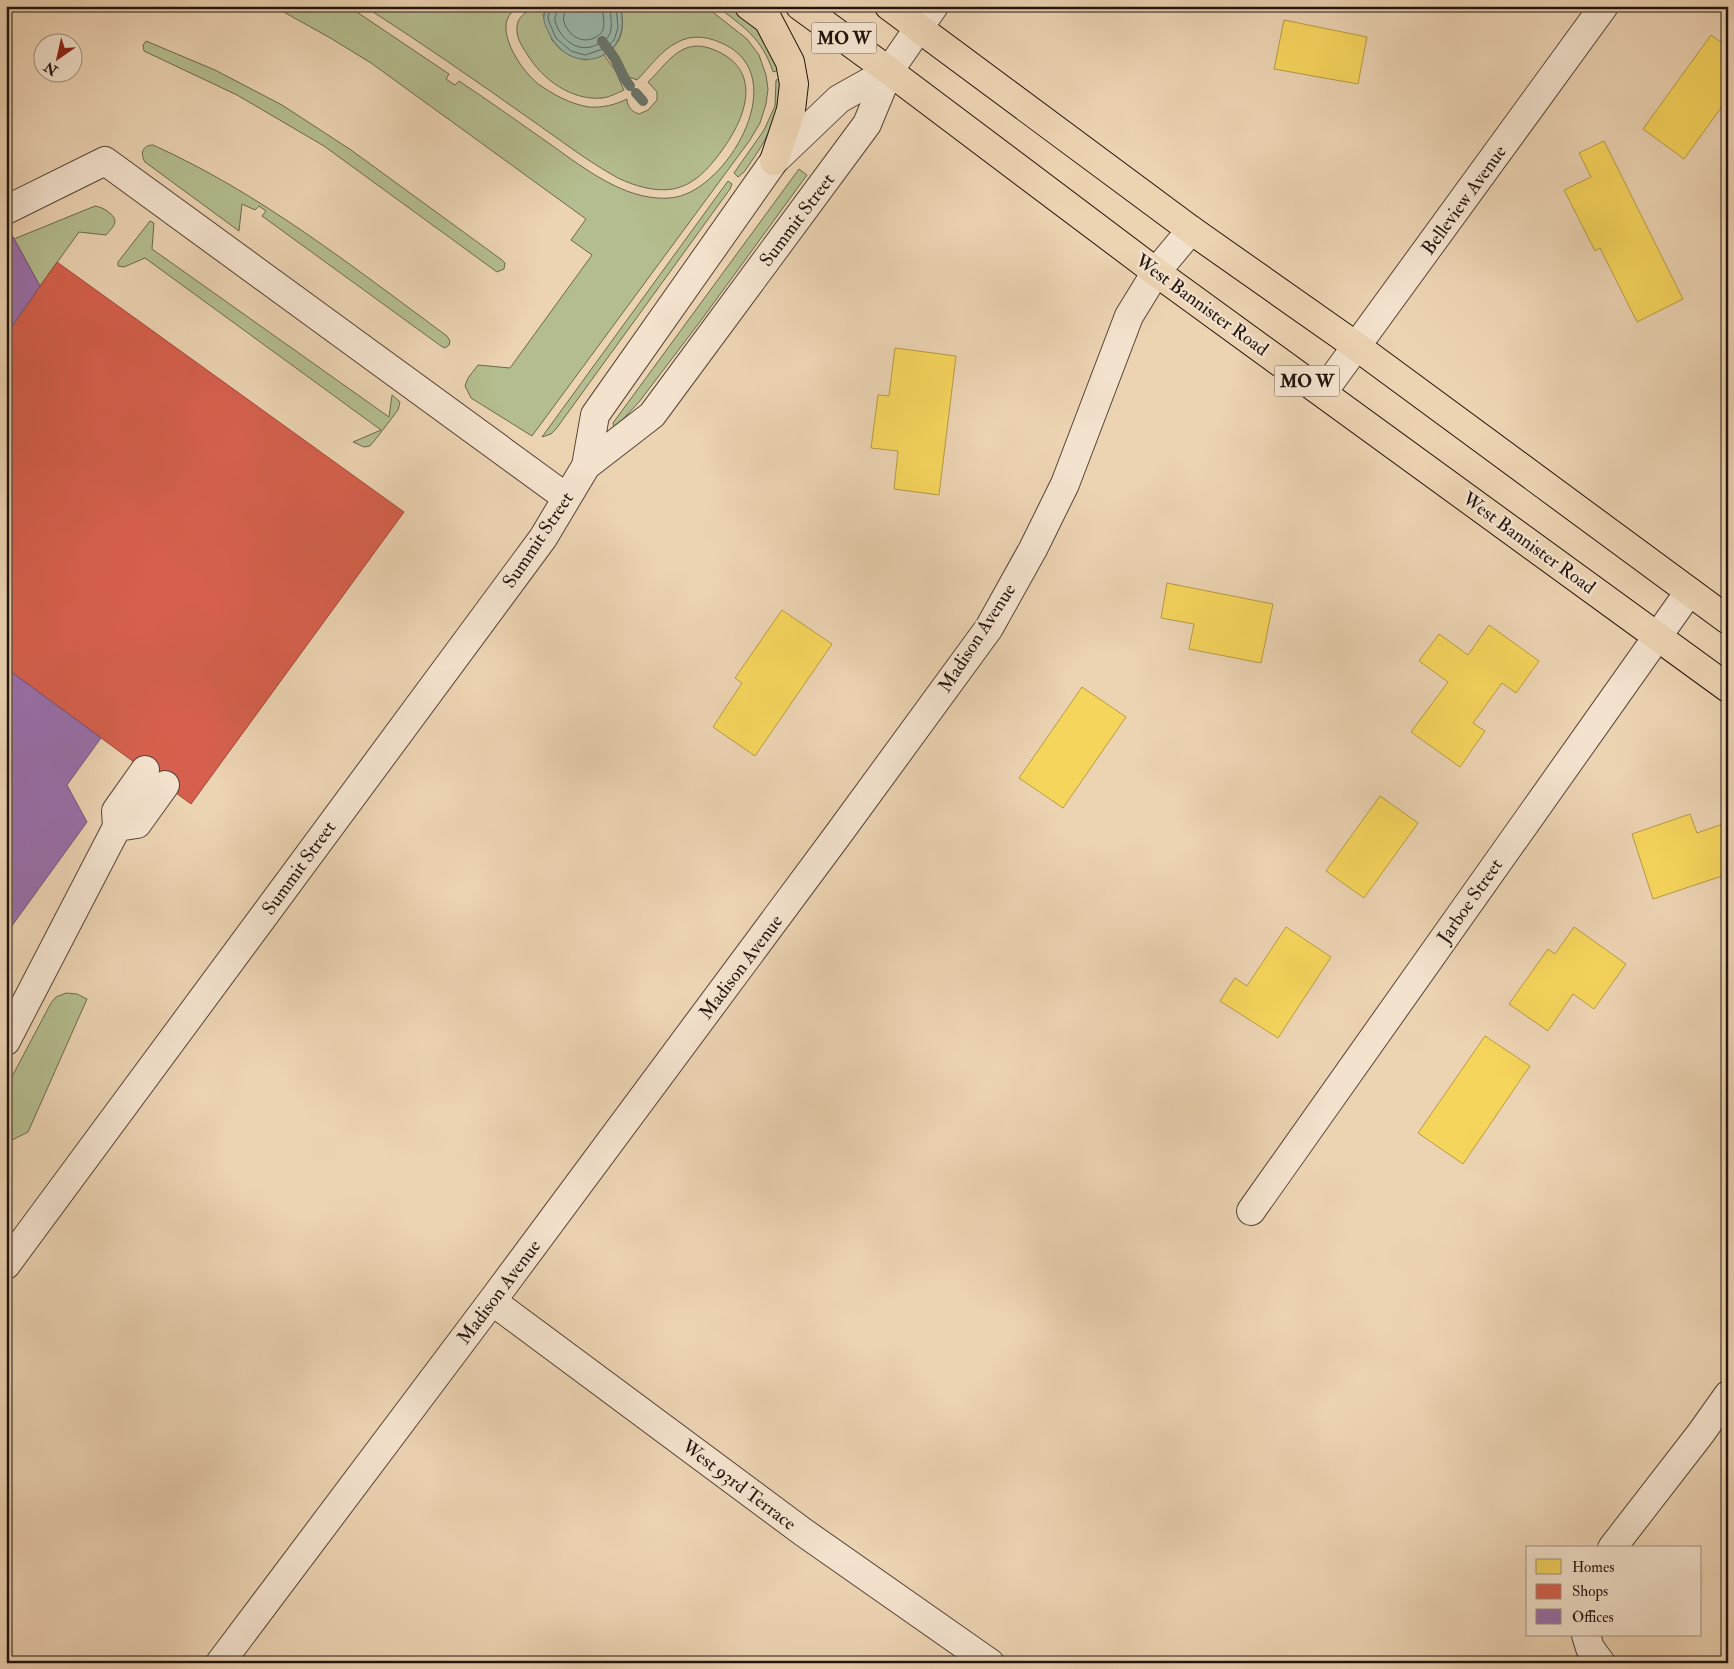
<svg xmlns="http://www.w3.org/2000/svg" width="1734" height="1669" font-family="'IM FELL Double Pica',serif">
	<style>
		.green { fill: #b4bd8f; stroke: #6b684f }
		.water { fill: #99b8ab; stroke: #69766d }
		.homes { fill: #f6d55c; stroke: #b69b45 }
		.shops { fill: #d6604d; stroke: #a0493a }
		.offices { fill: #9970ab; stroke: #75547c }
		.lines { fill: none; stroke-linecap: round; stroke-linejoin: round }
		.shore { stroke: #5e665d; stroke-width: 1 }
		.stream { stroke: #69766d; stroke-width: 10 }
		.minor-casing { stroke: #544438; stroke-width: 30 }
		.major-casing { stroke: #22140f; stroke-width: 30 }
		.minor { stroke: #f3e2cd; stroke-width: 28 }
		.major { stroke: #ecd3b2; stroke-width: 28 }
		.labels { text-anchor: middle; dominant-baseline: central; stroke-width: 5; stroke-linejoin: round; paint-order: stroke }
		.shield { fill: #f3e2cd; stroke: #615248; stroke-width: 1 }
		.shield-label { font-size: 18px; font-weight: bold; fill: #22140f }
		.street-label { font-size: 19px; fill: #22140f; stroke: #f3e2cd }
	</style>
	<rect width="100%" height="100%" fill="#ecd3b2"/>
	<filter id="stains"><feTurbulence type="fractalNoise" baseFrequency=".004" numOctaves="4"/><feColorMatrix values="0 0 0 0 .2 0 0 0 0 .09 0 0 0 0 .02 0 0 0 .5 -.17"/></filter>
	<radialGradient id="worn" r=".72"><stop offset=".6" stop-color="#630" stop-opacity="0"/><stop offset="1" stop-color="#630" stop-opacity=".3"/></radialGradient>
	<path class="green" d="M273,6H348L449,74L446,79L455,85L459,81C486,99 513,118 540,137C572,159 610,191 649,197C662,199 674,199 686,194C737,173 791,70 719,42C705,36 691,35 678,42C661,50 650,67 637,80L629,77L620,59L613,48C624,37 624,21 620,6H705L747,39L759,55L766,75L768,89L766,104L760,123L750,140L532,436L471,398L465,386L468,378L478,365L510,368L592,255L571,240L586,219L371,63L332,39Z
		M364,6H517C512,12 506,18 506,26C505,45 523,71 537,83C552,94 570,104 589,107C602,108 615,105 627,99C627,106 632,112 639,114L648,110L657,100V92L648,82C660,71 669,56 684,49C695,44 706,46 717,51C765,73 744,121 720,153C708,169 694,185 673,189C654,192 635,186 618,178C587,161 559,139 530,119C475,80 420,42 364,6Z
		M534,6H541L545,12L543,15L552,40L560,49L569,55L585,60L603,54L615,70L624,90C617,93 610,97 603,98C571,101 542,79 527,54C521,45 514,34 518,22C520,15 529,11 534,6Z
		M716,6H728L752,24L764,38L779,70L773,72C762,38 743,26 716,6Z
		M146,41L215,70L282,105L351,150L502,260L505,263L504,269L497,272L324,146L237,95L144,51L143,45Z
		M781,79C784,114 763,145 744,172L738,177L734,173L764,130L775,106L776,80Z
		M153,145C260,193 353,267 447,336L450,341L449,345L445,348L441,346L262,216L266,211L259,206L255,210L242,204L239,231L145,162C140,154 142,145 153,145Z
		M799,169L807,175L702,319L639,402L625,417L614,427L613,423Z
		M728,181L732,184L730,189L556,429L551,434L542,437Z
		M95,206C100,207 103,208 107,211C120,220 115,225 106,235L79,232L40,286L14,239Z
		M150,221L154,223L152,249L389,417L392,395L400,402L398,410L375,440L370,446L364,447L353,442L381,430L145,258L124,267L118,266V262Z
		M66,993L77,994L87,999L28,1132L6,1143V1088L51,1003L56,997Z"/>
	<path class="water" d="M548,6H620C635,60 570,81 548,31C543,22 542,15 548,6Z"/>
	<path class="homes" d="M1284,20L1367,37L1358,84L1274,69Z
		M1711,35L1728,47V98L1684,159L1643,129Z
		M1604,141L1683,299L1637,322L1600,248L1595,251L1564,190L1591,177L1579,153Z
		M895,348L956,356L939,495L894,489L898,451L871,448L878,395L889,396Z
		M1167,583L1273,604L1261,663L1189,649L1194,624L1161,618Z
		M782,610L832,644L755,756L713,727L742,683L735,678Z
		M1489,625L1539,661L1516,693L1502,683L1473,723L1485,731L1460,767L1411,732L1448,682L1419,661L1439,634L1468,655Z
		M1082,687L1126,717L1063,808L1019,778Z
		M1380,796L1418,823L1364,898L1326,871Z
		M1690,814L1697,833L1723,824L1728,839V874L1653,899L1632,834Z
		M1286,927L1331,957L1278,1038L1220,1001L1235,978L1247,986Z
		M1574,927L1626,964L1594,1009L1573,994L1548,1031L1509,1004L1548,949L1555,954Z
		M1485,1036L1530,1066L1463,1164L1418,1133Z"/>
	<path class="shops" d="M57,262L404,512L191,804L6,668V335Z
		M6,1160L12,1172L6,1180Z"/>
	<path class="offices" d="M6,224L40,286L6,335Z
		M6,668L101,738L67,785L87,822L6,934Z"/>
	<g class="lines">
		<path class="shore" d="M552,6L548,16L549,22L556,38L571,51L585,55L606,48L614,40L618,28L616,6
			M558,6C558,11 554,16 555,21C560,39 578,54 596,45C600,43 605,41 608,37C614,29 610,15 610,6
			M566,6C566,12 562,17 564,22C568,35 581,44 594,38C598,36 601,34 603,30C605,24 603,13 602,6"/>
		<path class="stream" d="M602,41L615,59L624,78L630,86
			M636,93L643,101"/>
		<defs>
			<path id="minor" d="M6,210L105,161L567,498
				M1323,392L1604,6
				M586,466L595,415L774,161L839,99L889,71L934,6
				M117,827L137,824L165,785
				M6,1041L117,827L116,811L145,770
				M1251,1211L1689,592
				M6,1265L543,538L586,466L652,415L867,124L889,71
				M492,1301L803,1532L990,1663
				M1612,1548L1701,1433L1728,1395
				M1586,1635L1590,1648L1601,1663
				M220,1663L492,1301L837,836L989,628L1033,549L1065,484L1129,316L1156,272L1191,230"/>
			<path id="major" d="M749,6L768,20L790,62L794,84L791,110L774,161
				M800,6L889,71L1156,272L1728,688
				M889,6L1191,230L1356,346L1728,620"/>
		</defs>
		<use href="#minor" class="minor-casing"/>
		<use href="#major" class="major-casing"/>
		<use href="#minor" class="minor"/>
		<use href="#major" class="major"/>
	</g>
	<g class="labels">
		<g class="shield">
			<rect x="811.5" y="22.5" width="65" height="31" rx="4"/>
			<rect x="1274.5" y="365.5" width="65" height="31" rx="4"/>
		</g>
		<g class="shield-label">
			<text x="844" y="38">MO W</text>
			<text x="1307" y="381">MO W</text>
		</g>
		<g class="street-label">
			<text transform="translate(1464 200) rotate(-54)">Belleview Avenue</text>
			<text transform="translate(797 220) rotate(-53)">Summit Street</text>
			<text transform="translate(1202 305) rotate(36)">West Bannister Road</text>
			<text transform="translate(538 540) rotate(-56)">Summit Street</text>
			<text transform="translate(1529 543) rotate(36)">West Bannister Road</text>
			<text transform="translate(977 638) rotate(-57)">Madison Avenue</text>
			<text transform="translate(299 868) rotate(-54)">Summit Street</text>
			<text transform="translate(1470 901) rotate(-55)">Jarboe Street</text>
			<text transform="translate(741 967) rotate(-53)">Madison Avenue</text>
			<text transform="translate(499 1292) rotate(-53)">Madison Avenue</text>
			<text transform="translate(739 1485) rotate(37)">West 93rd Terrace</text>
		</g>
	</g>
	<rect width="1734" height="1669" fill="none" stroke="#ecd3b2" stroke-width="25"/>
	<rect x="8" y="8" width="1719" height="1654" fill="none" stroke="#22140f" stroke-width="2.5"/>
	<rect x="12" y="12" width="1709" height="1644" fill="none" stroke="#22140f"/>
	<rect x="1526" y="1546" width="175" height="90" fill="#f3e2cd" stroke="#9f9081"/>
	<rect x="1536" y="1559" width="25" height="15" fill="#f6d55c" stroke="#9f9081"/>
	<text x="1572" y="1572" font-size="15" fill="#22140f">Homes</text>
	<rect x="1536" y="1584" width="25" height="15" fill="#d6604d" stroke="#9f9081"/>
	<text x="1572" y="1596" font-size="15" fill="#22140f">Shops</text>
	<rect x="1536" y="1609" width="25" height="15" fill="#9970ab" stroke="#9f9081"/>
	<text x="1572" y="1622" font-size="15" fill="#22140f">Offices</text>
	<g transform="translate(58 58) rotate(214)"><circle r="24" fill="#f3e2cd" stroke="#9f9081"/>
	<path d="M0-4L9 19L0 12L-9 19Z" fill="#8f2418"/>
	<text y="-8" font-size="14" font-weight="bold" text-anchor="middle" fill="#22140f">N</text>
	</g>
	<rect width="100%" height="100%" filter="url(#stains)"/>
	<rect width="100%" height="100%" fill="url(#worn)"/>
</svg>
